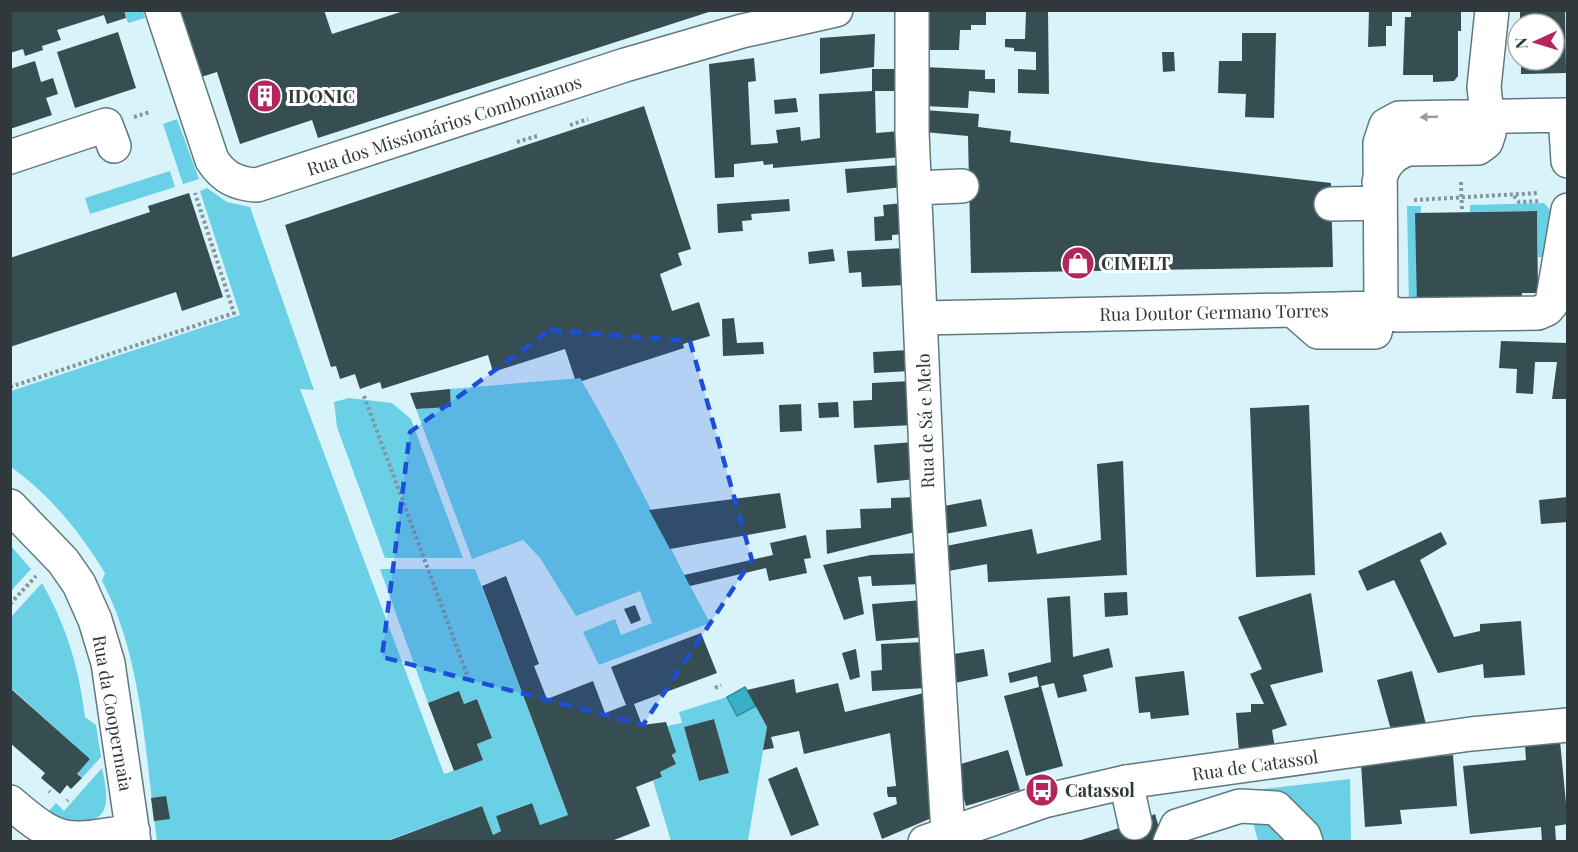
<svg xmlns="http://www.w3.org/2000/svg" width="1578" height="852" font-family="'Playfair Display',serif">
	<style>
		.green { fill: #6ad0e6; fill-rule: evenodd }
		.water { fill: #37b0c7; stroke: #358c9d; stroke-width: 1.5 }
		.building { fill: #364d52 }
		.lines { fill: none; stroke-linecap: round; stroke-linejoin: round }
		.minor-casing { stroke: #61797e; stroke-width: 36 }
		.major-casing { stroke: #61797e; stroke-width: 36 }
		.path { stroke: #84969b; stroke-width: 4; stroke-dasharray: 3 3; stroke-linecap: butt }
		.minor { stroke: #fff; stroke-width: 33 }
		.major { stroke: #fff; stroke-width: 33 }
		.oneway { fill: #979c9e }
		.marked { fill: #1d4ed8; fill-opacity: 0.2; stroke: #1d4ed8; stroke-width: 4.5; stroke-dasharray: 12 8; stroke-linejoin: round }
		.labels { text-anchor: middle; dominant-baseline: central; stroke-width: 6; stroke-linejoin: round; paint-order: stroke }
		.poi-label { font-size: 18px; font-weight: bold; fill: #2f393c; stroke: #fff; text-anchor: start }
		.street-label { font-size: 18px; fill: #2f393c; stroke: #fff }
	</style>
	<rect width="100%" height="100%" fill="#d9f3fa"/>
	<path class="green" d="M124,11H143L145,18L128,23Z
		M177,119L199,179L183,184L163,124Z
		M170,171L175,187L90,214L85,198Z
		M207,188L227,202L250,207L314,390L300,389L444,774L483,760L477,744L492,738L477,699L464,704L459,692L428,703L380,569H475L568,815L540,825L531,803L496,816L501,831L493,835L482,806L386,841H157C145,756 143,658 102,581L105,573C80,532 50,495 11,467V391L240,315L200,191Z
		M1544,203L1551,211L1545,257H1538L1537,211L1470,212V205Z
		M1407,206H1421L1417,304H1409Z
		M580,378C627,458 666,542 710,623L599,665L583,632L615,619L621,635L652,623L640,591L576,616L540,558L523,540L472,559L416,409L451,407L450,389Z
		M349,398L392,403L411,419L463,558H385L337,427L334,402Z
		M11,546L31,569L11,591H10Z
		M42,583C67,627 79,668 85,717L96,725L101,757L82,778L77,774L90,759L11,688V617Z
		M727,697L737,716L756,706L767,727L748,841H671L653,781L662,777L660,772L675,764L667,726L682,723L679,712ZM714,719L729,773L699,781L684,727Z
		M102,768C104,778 107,790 106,801C104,831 65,821 48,812L56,803L64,811Z
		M1350,779L1351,841H1314L1245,791Z
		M1251,815L1261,816L1297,841H1258Z"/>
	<path class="water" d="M745,687L756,706L737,716L727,697Z"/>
	<path class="building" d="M16,10H124L126,18L107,24L104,15L57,30L61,40L42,46L43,50L25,56L23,49L10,53V12Z
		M180,10H324L332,34L407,10L712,11L318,138L312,120L240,144L217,72L201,77Z
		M924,10H986V25H971V30H960L959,50H924Z
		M1369,10H1392V26H1386V46L1368,47Z
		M1411,10H1461V31H1458V76L1454,81L1433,82V75H1403L1405,17H1411Z
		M1520,10H1565L1566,73L1521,74V60H1554V24H1520Z
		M1026,12H1048L1049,94L1018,93V69L1036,70V52L1014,51V48L1005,47V39H1025Z
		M118,32L136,88L75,108L57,52Z
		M1242,33H1276L1274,118L1245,117L1246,94L1218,93L1219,61H1242Z
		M875,34L874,67L820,74V38Z
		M1162,52H1174L1175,71L1163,72Z
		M754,58L756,81L748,82L751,145L778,143L776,130L800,127L801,141L820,138L819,94L872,91V69H898L899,91H875L876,133L901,131L902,157L773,168V164L764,165L763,161L734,164V177L715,178L709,64Z
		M35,61L41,82L53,78L58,94L46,98L52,115L10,129V69Z
		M924,67L985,70V79H995V93L969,91L968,108L924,106Z
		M796,98L798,112L775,114L774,100Z
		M644,106L691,249L678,253L682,265L660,274L672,311L699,302L710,336L683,344L684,348L582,381L580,378L575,379L565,349L493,372L488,355L382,389L380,382L360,389L355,374L340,379L336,366L331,367L285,225Z
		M924,110L979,114L978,127L1011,131L1010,142L1150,162L1331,183L1333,267L971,273L968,136L924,132Z
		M902,165L903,187L847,193L845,169Z
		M189,193L223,297L182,311L176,292L10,347V258L150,212L148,206Z
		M789,199L790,211L751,214L752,220L742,221L743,231L718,233L717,204Z
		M903,203L904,234L892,235V240L875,241L874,217L884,216L883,205Z
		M1537,211L1538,293H1522L1521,302L1417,304L1415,213Z
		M905,248L906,285L862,287L861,272L849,273L847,251Z
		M833,249L835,261L809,264L808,252Z
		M734,318L737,343L763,342L764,354L723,356L722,319Z
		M1501,341L1568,343V399H1552L1557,362H1535L1533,394L1516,393L1517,369L1499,368Z
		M909,350L910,371L874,373L873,352Z
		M911,381L913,425L854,428L853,401L872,400V383Z
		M450,389L451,407L416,409L410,393Z
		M838,402L839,417L819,418L818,403Z
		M801,404L802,431L780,432L779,405Z
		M1309,405L1315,575L1256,577L1250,408Z
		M914,442L916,479L877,483L874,445Z
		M1123,461L1127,575L988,582L987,564L943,572L941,547L1032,529L1037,554L1101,540L1097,464Z
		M780,493L786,528L670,549L649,510Z
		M917,497L919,531L827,554L826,530L861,528L860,509L891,508V498Z
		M1568,497V522L1541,524L1539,500Z
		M981,499L987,526L940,535L939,507Z
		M1441,532L1447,544L1420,560L1454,637L1480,631V624L1521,621L1525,675L1484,678L1483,664L1438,673L1394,580L1367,591L1358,571Z
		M806,535L811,558L804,559L807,573L769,581L766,568L690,586L684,575L773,555L770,543Z
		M920,553L922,584L872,586L871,576L858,577L864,614L844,620L823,565L871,555Z
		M506,576L539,664L534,666L547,699L593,681L605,713L626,705L611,667L701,633L717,673L634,704L642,725L666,722L676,752L672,755L676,764L660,772L662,777L636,787L650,826L609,842H385L482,806L493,835L501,831L496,816L532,803L540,825L568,815L482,586Z
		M1127,592L1128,615L1105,617L1104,593Z
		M1311,593L1323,672L1270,685L1287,725L1272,730L1275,748L1239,752L1236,713L1251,712V704H1264L1250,674L1262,669L1238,617Z
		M1070,596L1073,657L1109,648L1113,667L1083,675L1087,691L1058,698L1054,683L1041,686L1063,766L1026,776L1004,696L1039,687L1037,676L1010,683L1008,673L1051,662L1047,598Z
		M923,600L925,637L876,641L872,604Z
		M635,605L641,620L631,624L624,609Z
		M925,642L927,688L872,691L871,671L882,670L881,644Z
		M856,649L860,677L850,680L842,653Z
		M984,649L988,676L950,684L948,655Z
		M1184,671L1189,715L1151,719L1150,712L1139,713L1135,677Z
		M1412,671L1426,724L1391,730L1377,680Z
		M794,679L796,693L838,683L845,712L928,692L934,817L882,839L873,813L897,804L896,797H888L887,792V787L896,786L890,733L804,754L799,731L771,737L774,748L763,750L767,727L747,690Z
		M10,688L90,759L77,774L82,778L71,789L67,785L60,794L41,778L45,773L10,743Z
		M459,691L464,704L477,699L492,738L477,744L483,760L454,771L428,703Z
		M714,719L729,773L699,781L684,727Z
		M1560,741L1568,824L1555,826L1556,842H1542L1541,827L1470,834L1463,766L1526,760L1525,745Z
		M1008,750L1020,790L966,806L954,766Z
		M1453,755L1457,806L1400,810L1402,824L1365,827L1361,763Z
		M797,767L819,825L791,836L768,779Z
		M166,796L170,819L154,821L151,798Z
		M1155,814L1163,842H1075L1135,823Z"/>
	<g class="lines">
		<defs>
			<path id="minor" d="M162,10L212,160C223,177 236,184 257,185L625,65L742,31L836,10
				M912,10V132L928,499L948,832
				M1565,115L1568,161
				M10,157L106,125L114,146
				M1379,182C1383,165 1391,155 1408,149L1478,148L1486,142L1489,133L1484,87L1492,10
				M915,188L962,186
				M1331,204L1380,203
				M1293,310L1318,332H1375L1381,308L1397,315L1538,313L1547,309L1552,303L1568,210
				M922,318L1381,308L1380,143L1386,125L1399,118L1568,115
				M10,506L63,561L79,584L95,620L108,663L134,842
				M1126,782L1135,823
				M10,802C62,847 67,841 133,831
				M1170,842L1177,826L1240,806L1276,808L1304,836L1306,842"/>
			<path id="major" d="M925,842L1044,801L1126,782L1471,734L1568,725"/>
		</defs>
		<use href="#minor" class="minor-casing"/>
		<use href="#major" class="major-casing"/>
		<path class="path" d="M134,117L150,112
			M570,125L588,119
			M517,142L537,136
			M1461,182L1462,212
			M1514,196L1519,202L1541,201
			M1414,200L1538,193
			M10,387L234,313L195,193
			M364,396L469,680
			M10,604L36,576
			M715,688L721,685
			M49,791L50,792
			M67,801L68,800"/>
		<use href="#minor" class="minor"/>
		<use href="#major" class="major"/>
	</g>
	<defs><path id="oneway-solid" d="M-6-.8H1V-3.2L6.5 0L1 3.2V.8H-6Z" transform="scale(1.5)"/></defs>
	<use class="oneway" href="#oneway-solid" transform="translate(1429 117) rotate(178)"/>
	<path class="marked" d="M550,330L690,341L752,560L643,725L382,657L410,432Z"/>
	<defs>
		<symbol id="building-disc" viewBox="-11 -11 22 22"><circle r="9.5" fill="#b3255b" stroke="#fff"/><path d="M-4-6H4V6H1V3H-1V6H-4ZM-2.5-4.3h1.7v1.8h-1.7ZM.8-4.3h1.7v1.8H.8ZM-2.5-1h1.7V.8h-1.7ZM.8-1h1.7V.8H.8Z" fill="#fff"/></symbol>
		<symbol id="shop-disc" viewBox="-11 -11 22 22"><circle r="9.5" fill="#b3255b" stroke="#fff"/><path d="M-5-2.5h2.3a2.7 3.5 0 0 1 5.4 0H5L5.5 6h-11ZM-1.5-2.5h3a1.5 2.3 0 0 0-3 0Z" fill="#fff"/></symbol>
		<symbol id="bus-disc" viewBox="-11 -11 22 22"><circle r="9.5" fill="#b3255b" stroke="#fff"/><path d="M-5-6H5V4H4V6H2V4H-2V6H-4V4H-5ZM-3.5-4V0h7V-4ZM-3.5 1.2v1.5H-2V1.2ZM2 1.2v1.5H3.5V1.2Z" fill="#fff"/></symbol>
	</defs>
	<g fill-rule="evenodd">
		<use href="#building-disc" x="246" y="77" width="38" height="38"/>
		<use href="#shop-disc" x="1059" y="244" width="38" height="38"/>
		<use href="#bus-disc" x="1023" y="771" width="38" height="38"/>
	</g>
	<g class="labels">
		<g class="poi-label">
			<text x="288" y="96">IDONIC</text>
			<text x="1101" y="263">CIMELT</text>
			<text x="1065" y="790">Catassol</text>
		</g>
		<g class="street-label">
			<text transform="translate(444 125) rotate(-18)">Rua dos Missionários Combonianos</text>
			<text transform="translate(1214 312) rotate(-1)">Rua Doutor Germano Torres</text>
			<text transform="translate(925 421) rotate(-92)">Rua de Sá e Melo</text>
			<text transform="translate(113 713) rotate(80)">Rua da Coopermaia</text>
			<text transform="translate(1255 765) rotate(-8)">Rua de Catassol</text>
		</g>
	</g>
	<rect width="1578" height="852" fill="none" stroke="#2f393c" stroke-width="24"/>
	<g transform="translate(1536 42) rotate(266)"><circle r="28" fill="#ffffff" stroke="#acb0b1" stroke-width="1.5"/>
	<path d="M0-4.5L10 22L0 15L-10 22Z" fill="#b3255b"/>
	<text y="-9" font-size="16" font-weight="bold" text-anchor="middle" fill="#2f393c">N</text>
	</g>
</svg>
